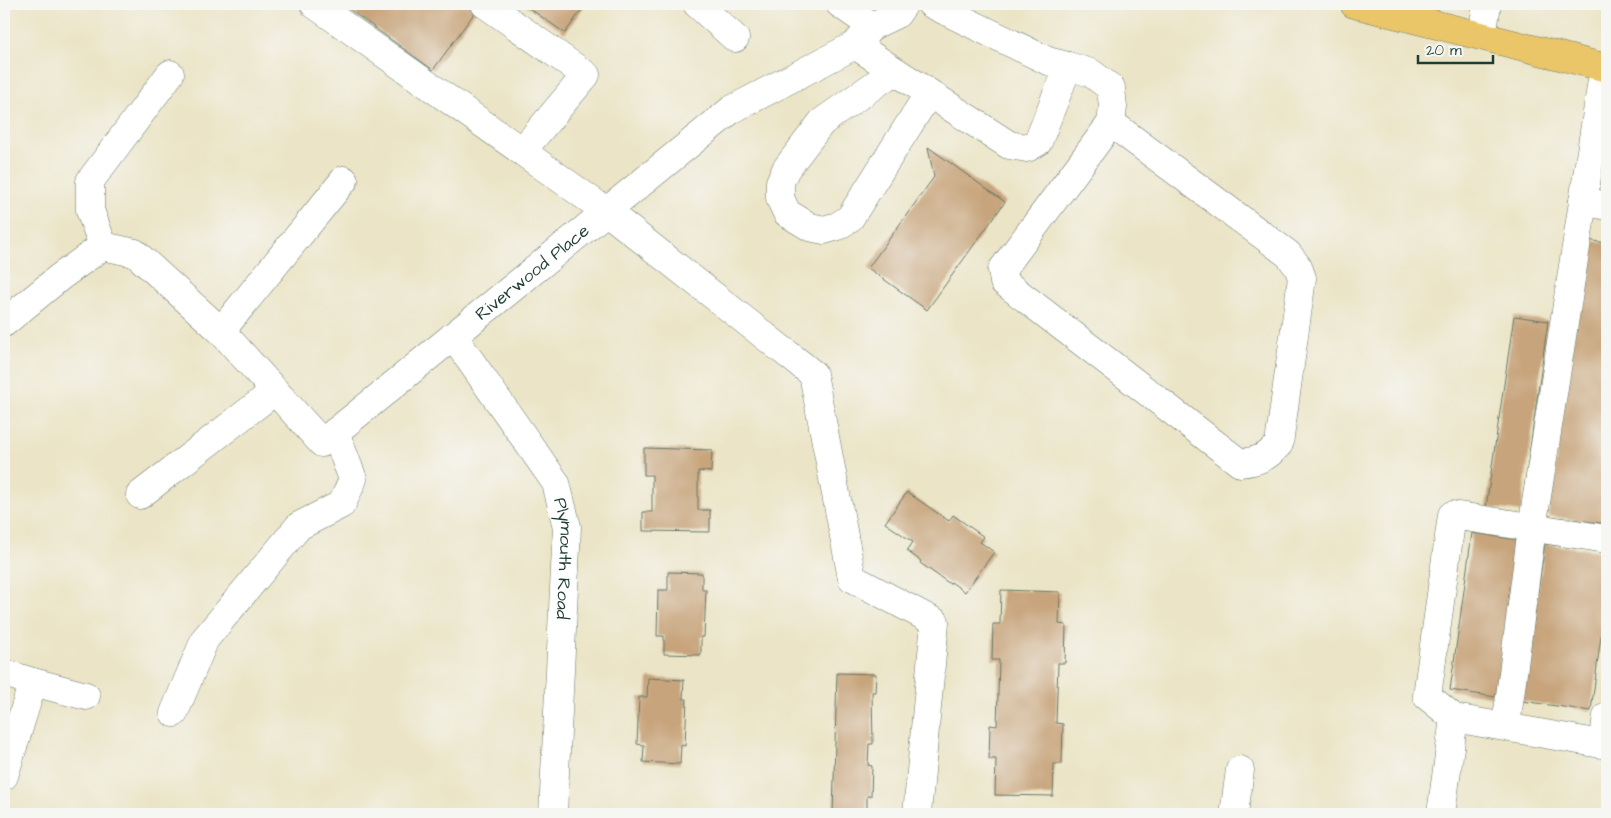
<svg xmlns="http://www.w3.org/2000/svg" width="1611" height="818" font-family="'Architects Daughter',sans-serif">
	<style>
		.building { fill: #c7a47c }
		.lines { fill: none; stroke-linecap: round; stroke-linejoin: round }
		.minor-casing { stroke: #667767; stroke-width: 29 }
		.highway-casing { stroke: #667767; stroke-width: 29 }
		.minor { stroke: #fff; stroke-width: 28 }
		.highway { stroke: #ebc669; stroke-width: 28 }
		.labels { text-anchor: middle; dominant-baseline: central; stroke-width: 5; stroke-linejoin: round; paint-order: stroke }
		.street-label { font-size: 18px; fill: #1f3d34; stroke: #f6f6f2 }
	</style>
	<rect width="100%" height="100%" fill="#f6f6f2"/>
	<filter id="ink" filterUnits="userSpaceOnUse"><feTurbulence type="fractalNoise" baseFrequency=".02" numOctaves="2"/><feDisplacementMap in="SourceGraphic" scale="10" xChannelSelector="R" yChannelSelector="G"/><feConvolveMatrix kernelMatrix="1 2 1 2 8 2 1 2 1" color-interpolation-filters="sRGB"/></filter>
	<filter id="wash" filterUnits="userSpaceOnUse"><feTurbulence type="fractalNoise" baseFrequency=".0096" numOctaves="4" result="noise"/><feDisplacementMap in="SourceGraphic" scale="20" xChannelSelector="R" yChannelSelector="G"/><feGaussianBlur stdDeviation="1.12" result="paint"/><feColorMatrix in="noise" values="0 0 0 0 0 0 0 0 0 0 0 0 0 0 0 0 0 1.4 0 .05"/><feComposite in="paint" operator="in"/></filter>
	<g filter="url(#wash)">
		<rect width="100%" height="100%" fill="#ebe4c6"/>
		<g id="blocks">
			<path class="building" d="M342,4H473L478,8L433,70Z
				M523,4H586L565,33Z
				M928,147L1005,202L927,310L868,268L934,177Z
				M1587,240L1607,243V524L1548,516Z
				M1514,316L1548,321L1521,512L1486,507Z
				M644,448L712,450L711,472L698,471V510H710V532L643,531V512H652V475H644Z
				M907,492L949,521L953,515L984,537L980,542L994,552L965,592L951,582L950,584L920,563L921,561L907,551L913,542L885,523Z
				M1472,533L1518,540L1496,697L1450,690Z
				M1545,544L1607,552V591L1591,711L1522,701Z
				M668,572L702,573V590H706L704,637H701V655L664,654V636H657L658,590H668Z
				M1001,590L1060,592L1059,624L1066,625L1065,663H1058L1056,723L1063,724L1062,764H1054L1053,796L995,795L996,759H989L990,725L997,726L999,660H992L993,624H1000Z
				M837,673L876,674L875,692H872L873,744H869L868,765L872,766L871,796H867V814H833Z
				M648,678L684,680L683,699H687L685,746L681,745L680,764L643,762L644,745L637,744L639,697H647Z"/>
		</g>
	</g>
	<g filter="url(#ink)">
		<use href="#blocks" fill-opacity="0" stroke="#667767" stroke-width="1"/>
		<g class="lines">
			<defs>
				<g id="minor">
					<path d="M314,4L606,211L813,374L852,578L935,622L917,814"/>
					<path d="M485,4L586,75L522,151"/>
					<path d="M697,4L735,38"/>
					<path d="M840,4L872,26"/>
					<path d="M1482,36L1487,4"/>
					<path d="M855,45L1009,145L1027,148L1038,142L1068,66L1048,61L931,4"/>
					<path d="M1068,66L1091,73L1111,88L1113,107L1111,123L1002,270L1004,282L1240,463C1258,461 1267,458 1279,444L1302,278L1298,267L1288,254L1111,123"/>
					<path d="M894,71L822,122L786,169L780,182V198L787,213L810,227L824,230L838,226L850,218L929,93"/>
					<path d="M1583,201L1607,206"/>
					<path d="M103,246L90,210V181L170,74"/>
					<path id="s1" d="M4,323L60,277L103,246L135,253L221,331L322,443L731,110L855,45L872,26L897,14L904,4"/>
					<path d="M221,331L344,180"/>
					<path id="s2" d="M453,336L556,483L567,527L553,814"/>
					<path d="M140,495L275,391"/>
					<path d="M4,673L33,682L4,776"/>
					<path d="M33,682L86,696"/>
					<path d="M174,713L205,639L299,526L342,504L353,479L335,432"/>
					<path d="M1454,718L1607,745"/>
					<path d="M1506,726L1532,528L1604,68"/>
					<path d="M1603,744L1607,716"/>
					<path d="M1234,814L1240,770"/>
					<path d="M1441,814L1454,718L1427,696L1452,515L1607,539"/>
				</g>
				<path id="highway" d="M1354,4L1607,68"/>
			</defs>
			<use href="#minor" class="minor-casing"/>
			<use href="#highway" class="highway-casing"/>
			<use href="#minor" class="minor"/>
			<use href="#highway" class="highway"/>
		</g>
	</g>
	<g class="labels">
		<g class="street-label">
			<text stroke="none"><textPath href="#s1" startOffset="696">Riverwood Place</textPath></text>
			<text stroke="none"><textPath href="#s2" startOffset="256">Plymouth Road</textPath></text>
		</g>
	</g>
	<rect width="1611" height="818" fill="none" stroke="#f6f6f2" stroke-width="20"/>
	<path d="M1418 55v8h75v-8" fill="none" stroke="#1f3d34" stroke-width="2.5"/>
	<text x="1426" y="55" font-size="15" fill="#1f3d34" stroke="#f6f6f2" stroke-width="4" paint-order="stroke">20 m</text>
</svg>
